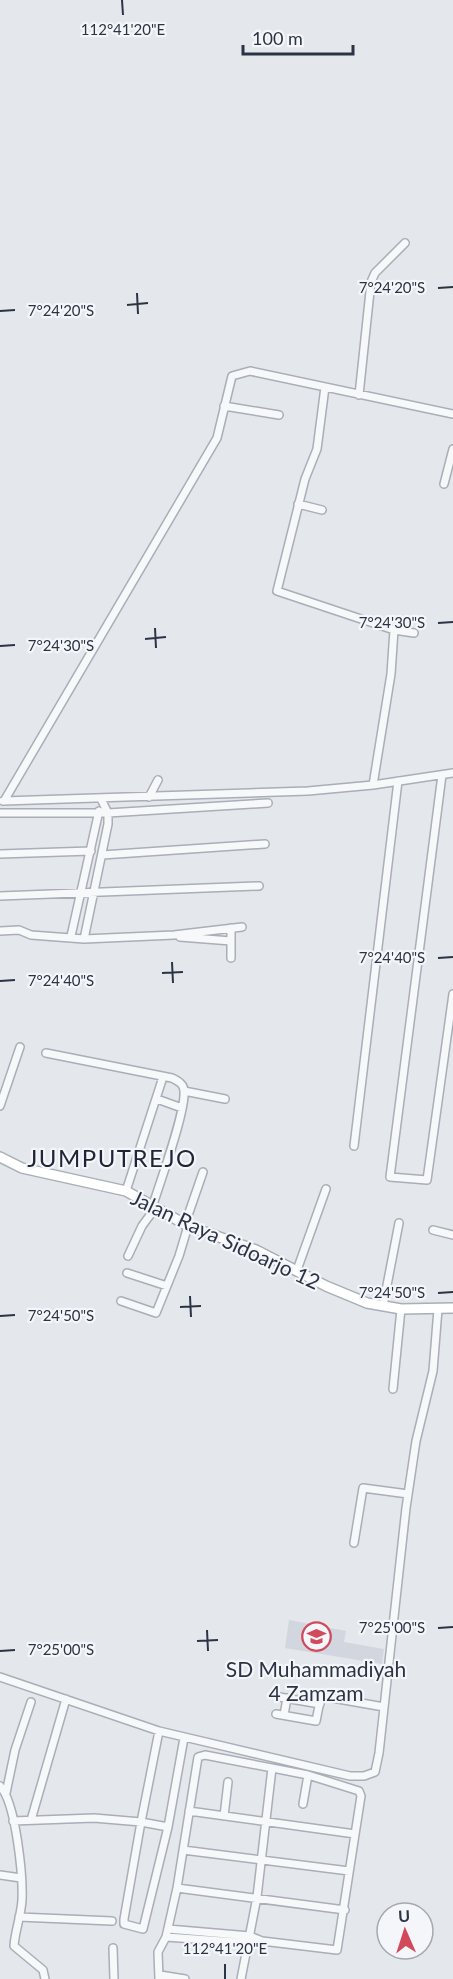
<svg xmlns="http://www.w3.org/2000/svg" width="453" height="1979" font-family="Lato,sans-serif">
	<style>
		.built { fill: #d2d6de }
		.lines { fill: none; stroke-linecap: round; stroke-linejoin: round }
		.minor-casing { stroke: #a9aeb7; stroke-width: 10 }
		.secondary-casing { stroke: #a9aeb7; stroke-width: 12 }
		.minor { stroke: #f7f8fa; stroke-width: 7 }
		.secondary { stroke: #fff; stroke-width: 9 }
		.ticks { fill: none; stroke: #2b3445; stroke-width: 2 }
		.labels { text-anchor: middle; dominant-baseline: central; stroke-width: 4.5; stroke-linejoin: round; paint-order: stroke }
		.street-label { font-size: 21px; fill: #2b3445; stroke: #f4f6f9 }
		.poi-label { font-size: 21px; fill: #2b3445; stroke: #f4f6f9 }
		.quarter-label { font-size: 24px; letter-spacing: 1.5px; fill: #1d2536; stroke: #f4f6f9 }
		.ticks-label { font-size: 15px; text-anchor: middle; fill: #2b3445; stroke: #f4f6f9; stroke-width: 4.5; stroke-linejoin: round; paint-order: stroke }
	</style>
	<rect width="100%" height="100%" fill="#e4e7ec"/>
	<path class="built" d="M289,1620L346,1631L344,1642L384,1649L382,1664L285,1648Z"/>
	<g class="lines">
		<defs>
			<path id="minor" d="M325,387L317,449L305,479L277,591L394,630L414,633
				M359,395L371,282L375,273L405,243
				M224,406L279,415
				M444,484L453,449
				M298,504L322,510
				M442,775L390,1177L427,1180L453,994
				M373,785L391,674L394,630
				M149,797L158,780
				M3,801L308,791L373,785L453,773
				M4,801L217,438L232,376L250,371L453,414
				M0,813H108L268,803
				M0,854L91,851
				M102,855L265,844
				M0,896L259,886
				M0,931L19,930L31,935L84,939L174,935L242,927
				M71,936L99,811
				M180,937L231,941
				M84,939L108,824V813L101,799
				M231,958V928
				M46,1053L172,1078C178,1081 184,1084 184,1091C186,1111 160,1182 153,1205
				M184,1091L225,1099
				M157,1099L182,1108
				M0,1106L20,1047
				M354,1146L398,781
				M126,1191L163,1077
				M185,1224L203,1172
				M433,1230L453,1235
				M128,1256L142,1226L156,1207
				M297,1270L326,1189
				M127,1273L167,1286
				M121,1301L156,1313L179,1256L188,1226
				M383,1306L399,1223
				M393,1389L401,1309
				M354,1543L363,1488L408,1494
				M0,1677L159,1731L350,1776H364L375,1772L379,1753L406,1508L416,1441L433,1371L438,1309
				M279,1697L320,1704
				M276,1714L316,1721L321,1696L384,1707
				M284,1715L287,1698
				M0,1786C16,1803 23,1876 22,1900C21,1916 15,1931 14,1946L43,1970L45,1979
				M6,1793L15,1750L31,1702
				M303,1804L308,1775
				M189,1811L355,1834
				M224,1816L228,1782
				M31,1820L66,1699
				M13,1821L94,1818L141,1822L159,1731
				M141,1822L168,1827L143,1929L124,1924V1919Z
				M168,1827L184,1738
				M183,1850L349,1871
				M0,1875L21,1878
				M177,1888L345,1910
				M19,1917L112,1921
				M166,1937L251,1943
				M113,1948L114,1979
				M160,1975L185,1979
				M159,1979L158,1952L166,1937L177,1888L198,1757L205,1755L308,1775L359,1791L361,1796L337,1950L262,1941L250,1936L168,1929
				M241,1979L257,1897L272,1768"/>
			<path id="secondary" d="M0,1157L22,1168L126,1191L188,1226L256,1250L326,1286L367,1303L401,1309L453,1308"/>
		</defs>
		<use href="#minor" class="minor-casing"/>
		<use href="#secondary" class="secondary-casing"/>
		<use href="#minor" class="minor"/>
		<use href="#secondary" class="secondary"/>
	</g>
	<path class="ticks" d="M122,0L123,15M438,288L453,287M137,293L138,314M127,305L148,303M0,311L15,310M438,623L453,622M155,628L156,648M145,639L166,637M0,646L15,645M438,958L453,957M172,962L173,983M162,973L183,972M0,981L15,980M438,1293L453,1292M190,1296L191,1317M180,1307L201,1306M0,1316L15,1315M438,1628L453,1627M207,1630L208,1651M197,1641L218,1640M0,1651L15,1650M225,1964V1979"/>
	<defs>
		<symbol id="school-ring" viewBox="-11 -11 22 22"><circle r="9.5" fill="#f4f6f9" stroke="#d1495b" stroke-width="1.5"/><path d="M0-5L7-2L0 1L-7-2ZM-4 1L0 2.5L4 1V4Q0 6-4 4Z" fill="#d1495b"/></symbol>
	</defs>
	<g fill-rule="evenodd">
		<use href="#school-ring" x="300" y="1620" width="33" height="33"/>
	</g>
	<g class="labels">
		<g class="street-label">
			<text transform="translate(226 1239) rotate(25)">Jalan Raya Sidoarjo 12</text>
		</g>
		<g class="poi-label">
			<text x="316" y="1668">SD Muhammadiyah<tspan x="316" dy="24">4 Zamzam</tspan></text>
		</g>
		<g class="quarter-label">
			<text x="112" y="1157">JUMPUTREJO</text>
		</g>
	</g>
	<g class="ticks-label">
		<text x="123" y="35">112°41'20"E</text>
		<text x="392" y="293">7°24'20"S</text>
		<text x="61" y="316">7°24'20"S</text>
		<text x="392" y="628">7°24'30"S</text>
		<text x="61" y="651">7°24'30"S</text>
		<text x="392" y="963">7°24'40"S</text>
		<text x="61" y="986">7°24'40"S</text>
		<text x="392" y="1298">7°24'50"S</text>
		<text x="61" y="1321">7°24'50"S</text>
		<text x="392" y="1633">7°25'00"S</text>
		<text x="61" y="1655">7°25'00"S</text>
		<text x="225" y="1954">112°41'20"E</text>
	</g>
	<g transform="translate(405 1931) rotate(357)"><circle r="28" fill="#f4f6f9" stroke="#a4a8b1" stroke-width="1.5"/>
	<path d="M0-4.5L10 22L0 15L-10 22Z" fill="#d1495b"/>
	<text y="-9" font-size="16" font-weight="bold" text-anchor="middle" fill="#2b3445">U</text>
	</g>
	<path d="M243 45v9h110v-9" fill="none" stroke="#2b3445" stroke-width="3"/>
	<text x="252" y="45" font-size="18" fill="#2b3445" stroke="#f4f6f9" stroke-width="4.5" paint-order="stroke">100 m</text>
</svg>
